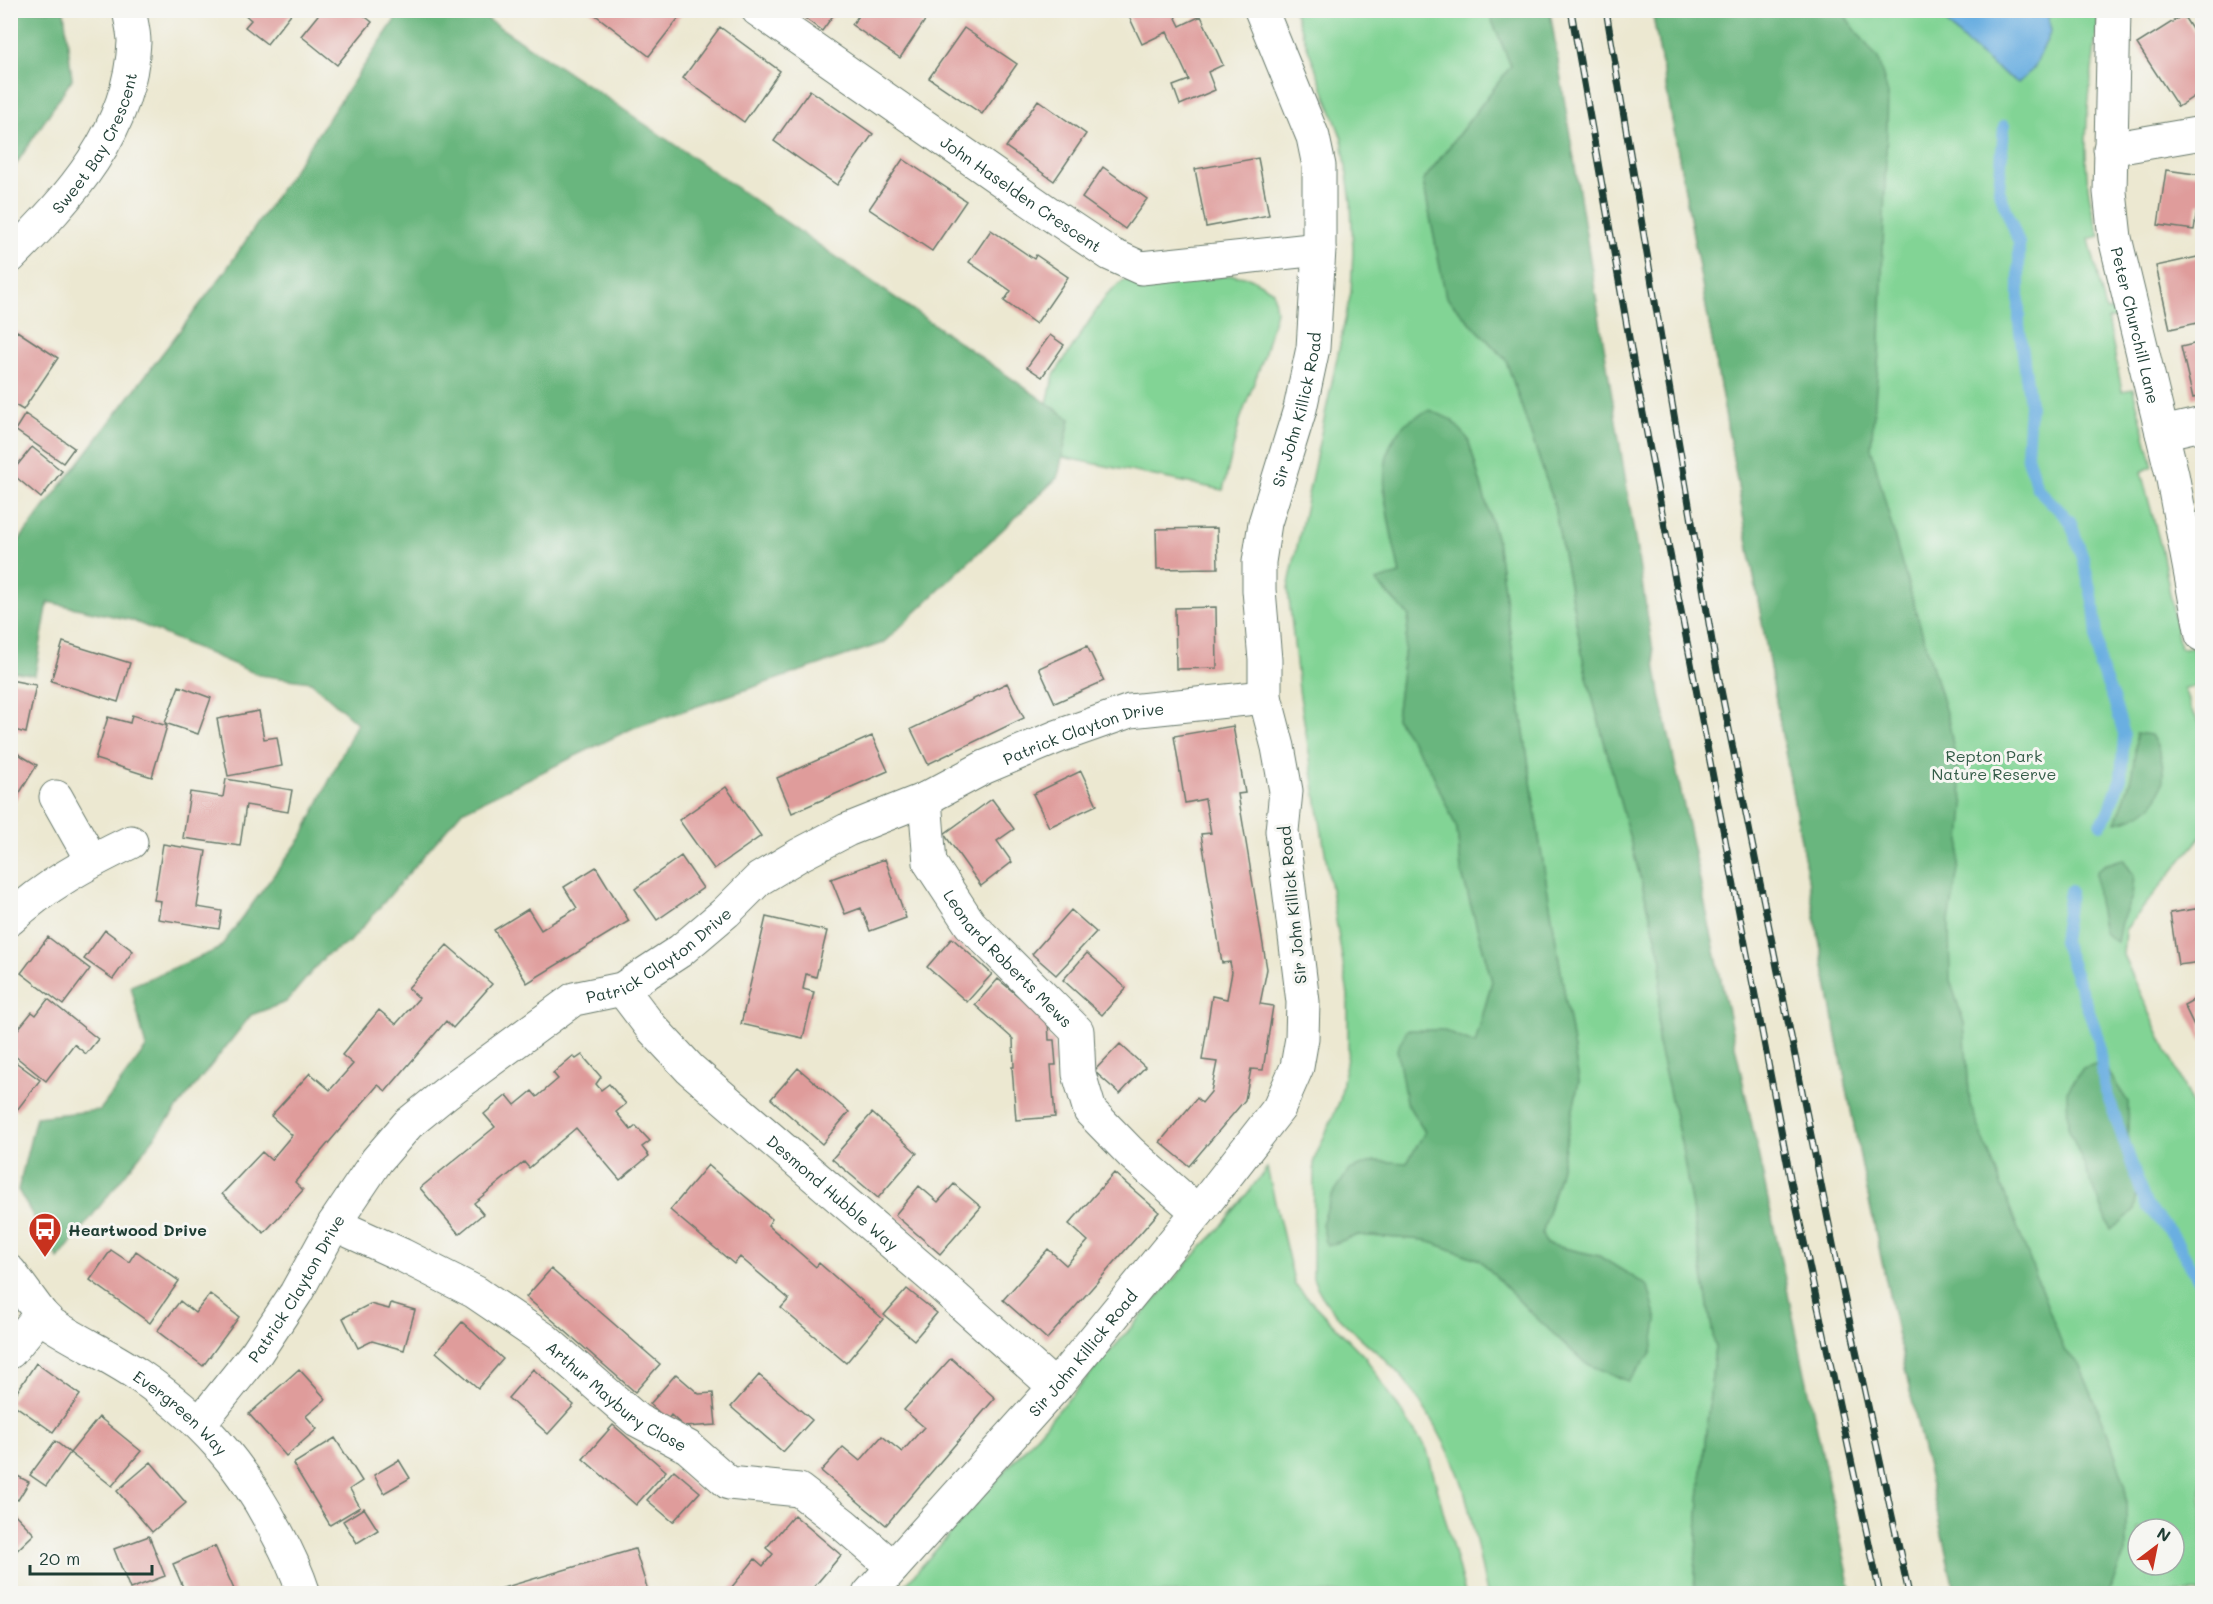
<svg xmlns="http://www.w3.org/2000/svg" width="2213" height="1604" font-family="Mali,sans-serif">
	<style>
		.green { fill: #82d495; stroke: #508864; stroke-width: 1.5; fill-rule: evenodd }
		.forest { fill: #69b67e; stroke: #447a59; stroke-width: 1.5 }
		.water { fill: #6bafe1; stroke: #45768a; stroke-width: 1.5 }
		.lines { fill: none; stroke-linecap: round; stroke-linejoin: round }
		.stream { stroke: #6bafe1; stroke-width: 12 }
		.building { fill: #df9c9b }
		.street-casing { stroke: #67796b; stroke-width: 35 }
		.street { stroke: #fff; stroke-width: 33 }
		.rail-casing { stroke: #1f3d34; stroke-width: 7 }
		.rail { stroke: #f6f6f2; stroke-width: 4.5; stroke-dasharray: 14; stroke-linecap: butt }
		.labels { text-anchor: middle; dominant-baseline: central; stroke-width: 6; stroke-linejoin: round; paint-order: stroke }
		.street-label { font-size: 16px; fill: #1f3d34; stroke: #f6f6f2 }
		.park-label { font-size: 16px; fill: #335b47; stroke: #f6f6f2 }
		.poi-label { font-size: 16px; font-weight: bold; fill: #1f3d34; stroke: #f6f6f2; text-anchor: start }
	</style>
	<rect width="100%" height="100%" fill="#f6f6f2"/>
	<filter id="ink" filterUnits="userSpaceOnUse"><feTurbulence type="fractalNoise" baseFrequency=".0167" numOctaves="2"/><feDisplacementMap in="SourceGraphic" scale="12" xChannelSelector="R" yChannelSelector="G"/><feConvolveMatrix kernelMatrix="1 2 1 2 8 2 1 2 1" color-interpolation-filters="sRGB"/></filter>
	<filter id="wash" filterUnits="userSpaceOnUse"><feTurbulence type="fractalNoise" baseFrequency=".008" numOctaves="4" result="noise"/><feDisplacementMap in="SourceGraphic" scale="24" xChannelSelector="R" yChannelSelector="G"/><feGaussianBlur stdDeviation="1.35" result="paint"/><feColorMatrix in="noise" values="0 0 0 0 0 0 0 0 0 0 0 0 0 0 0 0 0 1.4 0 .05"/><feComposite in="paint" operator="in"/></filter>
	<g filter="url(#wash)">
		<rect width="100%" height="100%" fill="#ece8d1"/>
		<path class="green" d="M1294,11H1488L1511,66L1423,181L1446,297L1506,360L1553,500L1585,669L1662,960L1657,1039L1681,1142L1715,1347L1699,1499L1694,1593H1487C1479,1558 1473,1521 1463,1486C1453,1455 1427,1409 1406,1382C1378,1346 1329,1322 1313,1278L1314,1160L1340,1100L1348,1051V995L1299,690L1288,589L1351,292L1353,251L1351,202L1342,139ZM1468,439L1497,541L1539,838L1579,1081L1559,1175L1542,1234L1546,1244L1599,1256L1530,1312L1480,1260L1425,1240L1358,1235L1327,1246L1374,1161L1407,1164L1425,1132L1406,1102L1442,1030L1475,1044L1492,981L1461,870L1457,829L1431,770L1396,718L1409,616L1376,582L1400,574L1383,489Z
			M1652,11H2099C2092,84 2073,165 2100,236L2089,239L2106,311L2117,309L2119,317L2108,319L2122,391L2133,389L2153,466L2141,472L2162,551L2180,648L2193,647L2197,686L2184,688L2191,709L2202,727V835L2125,930L2123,955L2202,1126V1593H1955C1920,1433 1882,1272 1851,1110C1781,744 1721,377 1652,11ZM2138,1529H2174V1565H2138Z
			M1232,275L1251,278L1273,291L1276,311L1264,356L1240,420L1223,490L1062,457L1070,419L1047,403L1054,375L1107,294L1124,280L1167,284Z
			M1267,1168L1295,1285L1365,1357L1427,1450L1465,1593H898L1201,1248L1217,1232Z"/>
		<path class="forest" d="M11,10L64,11L72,79L11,172Z
			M401,11H475L610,100L1070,419L1058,477L883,643L633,728L462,811L349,943L326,955L286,1002L251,1015L58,1259L18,1190L36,1117L100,1110L146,1048L131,986L219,949L302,837L357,723L311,682L259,675L131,620L48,602L35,675L11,671V551L224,273Z
			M1488,11H1550L1660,694L1852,1593H1694L1699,1499L1715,1347L1681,1142L1657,1039L1662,960L1585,669L1553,500L1506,360L1446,297L1423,181L1511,66Z
			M1652,11H1841L1878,59L1888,94L1880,342L1871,448L1900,557L1949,723L1964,806L1959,864L1949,921L1950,980L1964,1023L1970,1104L2064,1349L2080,1366L2107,1431L2126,1487V1551L2108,1593H1955C1920,1433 1882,1272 1851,1110C1781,744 1721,377 1652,11Z
			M1430,410L1452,420L1468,439L1497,541L1539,838L1579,1081L1559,1175L1542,1234L1546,1244L1599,1256L1648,1286L1657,1320L1652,1352L1628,1381L1585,1363L1530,1312L1480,1260L1425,1240L1358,1235L1327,1246L1322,1224L1331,1197L1349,1170L1374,1161L1407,1163L1425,1132L1406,1102L1397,1049L1407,1030H1442L1475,1044L1492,981L1461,870L1457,829L1431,770L1396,718L1409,616L1376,581L1400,574C1392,531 1367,458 1405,424C1412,418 1422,414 1430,410Z
			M2136,733L2151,735C2175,774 2164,815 2116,822C2129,788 2135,771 2136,733Z
			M2123,859L2134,876L2132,897L2121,922L2117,942L2104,933L2097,896L2096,872L2104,865Z
			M2102,1062L2128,1102V1135L2139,1183L2134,1211L2111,1230L2068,1127L2067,1091L2083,1068Z"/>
		<path class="water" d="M1937,11H2047L2051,31L2034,68L2018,83C1988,63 1959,40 1937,11Z"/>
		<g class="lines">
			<path class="stream" d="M2004,126L1999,190L2019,243V324L2030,404L2027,455L2037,488L2070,521L2083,558L2094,606L2100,667L2113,698L2124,734L2121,778L2108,813L2101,824
				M2070,891L2063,941L2099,1039L2104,1085L2146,1205L2173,1235L2202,1286"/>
		</g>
		<g id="blocks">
			<path class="building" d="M240,10H294L267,44L245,27L251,20Z
				M322,10H357L372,22L337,65L301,36Z
				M589,10H685L649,56Z
				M794,10H837L822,31Z
				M862,10H932L900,58L852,25Z
				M1126,10H1172L1180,26L1201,16L1223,65L1208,72L1215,90L1180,105L1173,86L1189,80L1167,32L1142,44Z
				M2183,15L2202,45V91L2178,107L2137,44Z
				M720,27L780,71L744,122L683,78Z
				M964,28L1017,64L982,114L929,78Z
				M810,90L873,134L837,185L774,141Z
				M1038,100L1086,134L1054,181L1006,147Z
				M1258,158L1269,215L1206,227L1195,169Z
				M903,159L966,201L932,251L869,209Z
				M1103,167L1147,199L1125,229L1082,198Z
				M2166,170L2202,175V203H2198L2194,230L2158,225Z
				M991,230L1034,259L1036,255L1068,277L1036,324L1004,301L1011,291L969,262Z
				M2202,256V322L2170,329L2156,266Z
				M17,331L58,358L23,410L10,402V340Z
				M1050,335L1064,345L1042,377L1027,367Z
				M2202,342V396L2193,398L2181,347Z
				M25,414L74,448L63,463L15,430Z
				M32,447L62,471L41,498L11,473Z
				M10,485L16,486L11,502H10Z
				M1217,528L1218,568L1157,569L1156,529Z
				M1216,607L1217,668L1176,669L1175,608Z
				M63,642L130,663L118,702L51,681Z
				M1087,646L1104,681L1055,703L1039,668Z
				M10,680L36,685L26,733L10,729Z
				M1007,683L1024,718L928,764L911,729Z
				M179,686L211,698L198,734L165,723Z
				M259,711L264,739L277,737L282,766L228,776L217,719Z
				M132,715L167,726L152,777L95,759L108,717L130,723Z
				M1233,726L1245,793L1238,794L1267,969L1260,1004L1273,1006L1263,1070L1251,1069L1245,1100L1189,1166L1160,1142L1197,1098L1202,1103L1211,1092L1217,1062L1202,1060L1212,996L1227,999L1232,972L1230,962L1222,963L1201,834L1211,833L1205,799L1185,803L1174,736Z
				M872,736L888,771L792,813L777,778Z
				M10,749L37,765L14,802L10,800Z
				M1081,771L1097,805L1049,827L1033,794Z
				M226,779L292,790L288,812L246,805L240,846L183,838L190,792L223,797Z
				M726,787L761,836L714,869L679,820Z
				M992,799L1014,829L997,841L1012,862L981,886L944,834Z
				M163,844L206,851L197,907L222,911L219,929L158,919L161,901L154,900Z
				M681,856L703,888L657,920L635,889Z
				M885,859L906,918L870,931L861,908L845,914L831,879Z
				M596,867L629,921L527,983L494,930L528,909L541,930L557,920L577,908L564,887Z
				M2202,908V962L2178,965L2170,913Z
				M1071,910L1096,932L1056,975L1032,954Z
				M766,917L827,931L816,977L806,974L803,989L814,992L803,1038L741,1024Z
				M105,930L133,951L113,979L84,959Z
				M48,937L90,969L63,1005L21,973Z
				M952,938L992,974L967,1002L927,967Z
				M447,945L492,984L453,1028L446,1021L386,1091L378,1085L295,1182L303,1190L264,1233L222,1194L262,1152L271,1160L292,1135L271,1116L310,1073L330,1090L353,1064L342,1055L379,1010L396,1024L419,998L408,988Z
				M1087,953L1126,988L1102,1015L1063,980Z
				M998,979L1048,1021L1049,1040H1054L1056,1065H1051L1055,1117L1016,1120L1012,1067H1014L1013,1039L975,1005Z
				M2202,995V1042L2184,1005Z
				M48,999L98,1039L86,1054L74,1044L46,1081L10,1052V1039L32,1012L36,1015Z
				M1120,1044L1145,1067L1120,1094L1094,1071Z
				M582,1055L601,1077L596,1084L601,1090L609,1084L626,1104L616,1112L631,1130L636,1126L650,1141L642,1147L649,1156L620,1180L576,1128L529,1168L524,1162L474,1203L483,1214L459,1234L420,1188L495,1127L484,1114L507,1095L515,1105L532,1091L537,1097L558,1079L553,1073L573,1056L576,1059Z
				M10,1058L40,1080L17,1110L10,1105Z
				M798,1068L849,1112L822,1144L771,1099Z
				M872,1113L917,1153L878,1198L832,1159Z
				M708,1165L772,1219L768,1225L816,1267L819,1263L883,1319L846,1363L781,1308L789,1299L740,1257L734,1264L670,1210Z
				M1114,1173L1159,1212L1047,1339L1003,1300L1048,1249L1066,1265L1088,1241L1069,1224Z
				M954,1184L981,1207L940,1254L895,1215L919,1186L938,1202Z
				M111,1250L129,1262L136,1251L179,1281L150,1323L90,1280Z
				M551,1269L660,1364L635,1392L526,1297Z
				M907,1289L937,1313L914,1340L884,1315Z
				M210,1294L239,1317L203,1366L157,1331L180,1301L195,1313Z
				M391,1303L415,1310L404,1350L372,1341L358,1348L343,1318L370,1304L389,1309Z
				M462,1322L503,1359L478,1388L436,1352Z
				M951,1358L995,1398L886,1525L821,1471L843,1447L860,1461L882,1436L902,1452L924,1427L904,1410Z
				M36,1363L80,1395L53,1432L10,1402Z
				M299,1369L326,1399L306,1416L317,1429L286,1456L249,1414Z
				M533,1369L574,1405L548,1434L508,1398Z
				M676,1374L699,1394L713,1393L716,1425L684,1427L671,1415L667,1420L650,1404Z
				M759,1375L812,1420L783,1452L731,1407Z
				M99,1417L141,1451L112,1486L70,1453Z
				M613,1425L666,1471L636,1505L583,1459Z
				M335,1438L362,1481L350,1489L360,1507L330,1525L293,1464Z
				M55,1441L70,1453L46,1486L30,1475Z
				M399,1460L410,1478L384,1493L374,1475Z
				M151,1462L186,1503L152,1532L117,1491Z
				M674,1470L700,1492L673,1522L647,1500Z
				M10,1472L29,1482L18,1500L10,1496Z
				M364,1508L378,1530L357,1543L343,1521Z
				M10,1509L34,1534L10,1557Z
				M794,1515L841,1555L808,1594H726L755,1559L763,1566L773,1554L766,1548Z
				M149,1536L165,1576L130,1589L114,1549Z
				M215,1546L236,1594H186L173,1564Z
				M635,1549L649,1594H486V1593Z"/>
		</g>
	</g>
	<g filter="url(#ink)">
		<use href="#blocks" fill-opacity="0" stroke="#67796b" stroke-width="1.5"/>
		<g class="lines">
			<defs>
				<g id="street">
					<path id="s1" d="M758,10L1053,216L1110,254L1141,268L1319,249"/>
					<path id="s2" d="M2114,10L2110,192L2115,238L2172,474L2202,635"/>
					<path d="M2110,149L2202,133"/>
					<path id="s3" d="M10,257C70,197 130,132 134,42C134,32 131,21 129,10"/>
					<path d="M2162,433L2202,424"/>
					<path d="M56,797L92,861"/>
					<path id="s4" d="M925,799L930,863L970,924L1077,1031L1079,1074L1090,1111L1131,1153L1198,1212"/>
					<path d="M10,919C46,885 87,863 131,842"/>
					<path id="s5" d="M622,989L650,1026L690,1069L933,1278L1055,1387"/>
					<path id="s6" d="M334,1224L402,1255L475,1292L544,1339L637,1420L688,1447L729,1483L799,1490L843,1524L893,1567"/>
					<path id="s7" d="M10,1272L41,1314L51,1324C79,1342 110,1356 138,1375C201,1418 241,1463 276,1531C287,1551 297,1572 304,1594"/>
					<path d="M10,1352L41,1314"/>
					<path id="s8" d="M200,1423L257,1352L296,1293L334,1224L377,1160L408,1124L446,1093L574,999L622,989L680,951L726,912L759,879L799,855L847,830L925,799L985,767L1059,736L1130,711L1265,697"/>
					<path id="s9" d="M869,1594L1055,1387L1198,1212L1279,1108L1297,1067L1302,1038L1303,1002L1282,831L1286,791L1278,747L1265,697V660L1259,590V562L1265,523L1300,409L1313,348L1319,249V166L1313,137L1261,10"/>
				</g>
			</defs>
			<use href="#street" class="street-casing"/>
			<use href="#street" class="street"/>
			<defs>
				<path id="rail" d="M1571,10L1636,377L1790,1177L1880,1594
					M1606,10L1716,665L1836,1259L1909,1594"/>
			</defs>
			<use href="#rail" class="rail-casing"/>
			<use href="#rail" class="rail"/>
		</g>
	</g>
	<defs>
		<symbol id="bus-pin" viewBox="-11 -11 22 30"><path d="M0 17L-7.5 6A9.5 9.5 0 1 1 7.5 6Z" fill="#c8321e" stroke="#f6f6f2"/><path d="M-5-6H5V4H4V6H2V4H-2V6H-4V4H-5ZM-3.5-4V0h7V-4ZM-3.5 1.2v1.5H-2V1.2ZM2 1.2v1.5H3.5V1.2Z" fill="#fff"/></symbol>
	</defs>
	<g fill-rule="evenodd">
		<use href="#bus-pin" x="26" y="1210" width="38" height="52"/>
	</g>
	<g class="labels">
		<g class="street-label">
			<text stroke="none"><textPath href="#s3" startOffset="144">Sweet Bay Crescent</textPath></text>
			<text stroke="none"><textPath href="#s1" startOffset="321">John Haselden Crescent</textPath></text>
			<text stroke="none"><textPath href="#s2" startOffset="318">Peter Churchill Lane</textPath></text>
			<text stroke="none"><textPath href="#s9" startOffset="1348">Sir John Killick Road</textPath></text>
			<text stroke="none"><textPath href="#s8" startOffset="1156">Patrick Clayton Drive</textPath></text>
			<text transform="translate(1292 905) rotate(-96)">Sir John Killick Road</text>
			<text stroke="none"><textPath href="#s8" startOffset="670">Patrick Clayton Drive</textPath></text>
			<text stroke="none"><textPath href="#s4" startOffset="188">Leonard Roberts Mews</textPath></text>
			<text stroke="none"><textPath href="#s5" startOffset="294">Desmond Hubble Way</textPath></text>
			<text stroke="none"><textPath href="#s8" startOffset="166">Patrick Clayton Drive</textPath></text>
			<text stroke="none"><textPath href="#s9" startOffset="322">Sir John Killick Road</textPath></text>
			<text stroke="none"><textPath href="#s6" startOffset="333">Arthur Maybury Close</textPath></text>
			<text stroke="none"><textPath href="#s7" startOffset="224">Evergreen Way</textPath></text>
		</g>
		<g class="park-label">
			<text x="1994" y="755">Repton Park<tspan x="1994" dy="18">Nature Reserve</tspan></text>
		</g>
		<g class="poi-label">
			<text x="68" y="1229">Heartwood Drive</text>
		</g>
	</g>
	<rect width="2213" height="1604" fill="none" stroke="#f6f6f2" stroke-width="36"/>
	<g transform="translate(2156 1547) rotate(32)"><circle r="28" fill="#f6f6f2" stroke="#a0aca6" stroke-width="1.5"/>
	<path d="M0-4.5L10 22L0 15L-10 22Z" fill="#c8321e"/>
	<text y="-9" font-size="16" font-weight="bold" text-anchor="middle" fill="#1f3d34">N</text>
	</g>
	<path d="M30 1565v9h122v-9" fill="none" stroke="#1f3d34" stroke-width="3"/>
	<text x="39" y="1565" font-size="18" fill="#1f3d34" stroke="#f6f6f2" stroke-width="4.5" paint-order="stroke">20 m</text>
</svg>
